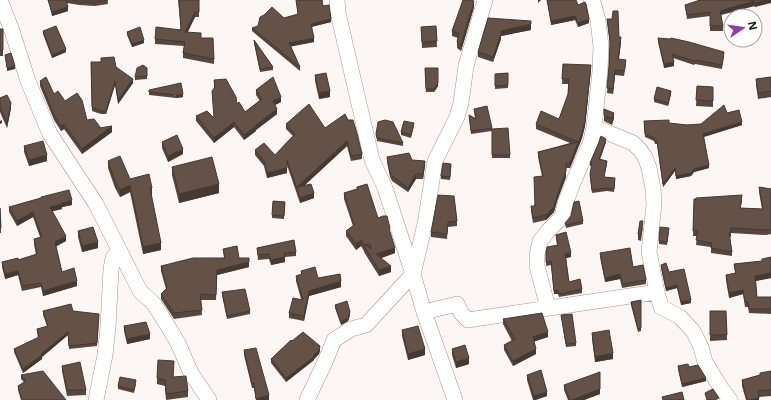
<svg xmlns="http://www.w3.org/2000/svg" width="771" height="400" font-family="'Noto Sans',sans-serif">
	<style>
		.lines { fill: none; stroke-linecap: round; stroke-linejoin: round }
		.street-casing { stroke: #a9938a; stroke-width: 16 }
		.street { stroke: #fff; stroke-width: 15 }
		.wall { fill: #56463e }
		.shaded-wall { fill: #463932 }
		.building { fill: #645148; stroke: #463932 }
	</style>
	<rect width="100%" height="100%" fill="#fcf7f5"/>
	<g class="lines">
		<defs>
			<path id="street" d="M0,0L11,28L28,81L50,134L96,204L140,291L154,304L166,323L178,343L191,373L209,400
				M337,0L338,13L372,160L385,188L413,274L424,312
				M594,127L633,143L640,150L645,157L649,168L653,189L654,204L649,252L657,292
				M548,308L537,266V255L540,241L548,231L562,217L565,204L573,183L591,141L594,127L600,71L601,46L598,21L594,5L591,0
				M96,400L105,355L108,327L111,269L113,258L119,249
				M307,400L325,362L334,340L351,329L366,325L413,274L425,224L435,161L457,117L461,103L466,66L485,0
				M455,400L424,312L457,304L461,313L468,320L657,292L661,307L680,317L693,331L701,347L705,362L721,388L730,400"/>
		</defs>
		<use href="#street" class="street-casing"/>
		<use href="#street" class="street"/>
	</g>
	<path class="wall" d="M48,0H107L108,4L95,6L79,5L67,3L68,11L52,16Z
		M178,0H199V17H195L188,32L201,38L214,59V64L183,58V53L184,46L155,44V39L181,29Z
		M296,0L323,6L331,22L311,27L314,42L291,46L300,67V71L252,31V28L284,18L298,14Z
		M547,0H576L578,5L589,23L578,27L575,20L551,25Z
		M699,0H771L755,7L754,6L721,15L723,26V31H710V16L687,19L685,5L699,1Z
		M474,7L461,51L457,48V42L458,38L452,36V31Z
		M488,18L531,30L501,36V39L493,62L478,57V52Z
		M607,19L619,37L621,42L619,59L626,65L624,76L615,75L613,94L607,93L609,66L610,45Z
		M436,26L437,47L422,48L421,27Z
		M0,29H3V56H0Z
		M43,31L66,52L52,58L43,34Z
		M127,32L144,43L132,47L127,35Z
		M658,38L724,56L722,69L695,64L694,65L673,58L674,66L664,68L658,42Z
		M254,40L273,67V70L260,72L254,43Z
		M101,58L116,67L133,83L118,104L115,85L106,114H101L92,111L91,62H101Z
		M563,64L591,70L585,126L582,138L570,168H566V177L557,201L554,212L546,220L533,223L531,211V206H534L542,176L538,157V152L570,143L536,129V124L559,119L568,94V84H562Z
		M147,68V79L135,80V77Z
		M425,68L438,86L434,92H426Z
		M508,73V88L495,89V74Z
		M315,75L330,97L319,99L315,81Z
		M771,77V97L758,99L756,85V79Z
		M214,80L237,104L245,112L260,101L256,95V90L281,102L275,105L277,114L256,130V131L244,140L234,127L214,143L196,121V116L214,117Z
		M40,81L54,94L87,120L100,128L112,132L82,154L64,129L61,131L54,120L40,86Z
		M697,86L713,87V107L696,106Z
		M149,90L183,97L176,98L149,95Z
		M671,94L668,106L654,102V99Z
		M0,98L11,108L7,128L0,112Z
		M474,109L492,128V131L471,134L469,115L475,118Z
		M727,113L742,125L704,137L709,168L694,172L691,176L676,179L675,171L663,187L657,144H655L654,141L645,137L644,121L687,125L701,124Z
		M604,115L614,118L612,125L604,121Z
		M286,124L325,128L358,141L362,154V159L351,161L347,146L304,186L314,198L300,203L287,165V173L267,178L264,166L255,155V150L275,155L293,136L286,129Z
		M414,126L411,138L401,135V132Z
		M492,129L510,155V158H492Z
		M376,134L403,143V146L377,141Z
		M162,142L183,154L168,162L162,148Z
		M606,142L600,159L607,164L604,177L615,181L614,192L607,191L592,193L590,177L592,166H590V163Z
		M24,146L47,161L29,166L24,152Z
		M387,157L412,160L425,165L423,179H416L408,192L392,181L390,177L387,162Z
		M108,161L130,179L152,195H151L161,250L143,254L130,192L120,197L115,188L108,168Z
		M451,164L450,180L441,179V176Z
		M172,167L219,193L179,203L172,175Z
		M357,187L378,218L390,233L395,253L381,258L391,272L379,276L364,252V251L361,246L356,250L346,236V231L353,226L344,199V193L357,189Z
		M759,187L771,189V234L766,235L731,233V237H730L732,252V256L711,253V247L696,245L697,236H693L694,199L742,200L740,208L762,209L759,192Z
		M454,196L457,221V226L448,227L447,239L431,237V232Z
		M273,201L285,202L284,219L272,218Z
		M72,205L62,207V209L52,211L66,241L56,246L62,272L77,286L43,296L41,287L22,291L18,275L5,279L2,267V262L18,260L36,255L34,244V239L40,237L33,217L17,226L9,212V207Z
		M0,208L1,228V233H0Z
		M583,221V224L566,228L565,223Z
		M643,227L641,241L638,240V234Z
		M78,231L98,248L82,252L78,237Z
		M669,231L667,245L659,244V241Z
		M556,235L571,257L566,258L569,282L582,289V293L559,297L558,294H554L551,265L546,266V252L557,245L556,238Z
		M257,248L296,252V256L285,257V262L271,265L269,259L258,260Z
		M223,249L239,258L249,267L217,275L216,300H201L202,315L174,319L161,299V294L166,289L161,271V266L224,258Z
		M600,253L633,267L646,280V284L622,288L620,279L605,282L600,257Z
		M771,254V278L756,281L757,297H771V314L749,313L748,307H745L743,294L729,298L726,280V275L735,273L734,264L762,261L771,257Z
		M661,265L669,272L691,303L681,305L677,288L666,291L661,268Z
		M301,271L318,278L341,287L309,296L304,321L289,318V313L301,299L296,281V276L301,274Z
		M222,292L250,311V314L227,319L222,295Z
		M641,300V331L638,332L631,305V302Z
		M335,305L350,315L348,321L341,325L335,308Z
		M43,311H73L99,317L97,346L69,349L68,335L42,357V359L23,373L14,352V349L38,338L37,332V329L47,326L43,315Z
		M710,311H726L727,340L710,341Z
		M561,315L576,343V346L566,347Z
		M503,319L548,337L534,341L536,354L513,366L504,350V345L512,341L503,324Z
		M124,326L150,339L127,344L124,331Z
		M402,330L425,355L408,360L402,336Z
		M592,333L613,359L595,362L592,339Z
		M292,341L320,350L319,354L314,359V360L286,382L271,363V359Z
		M452,349L469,364L456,368L452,355Z
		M244,350L269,400H256L254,388H252L244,355Z
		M62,366L86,390V395L67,396L62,371Z
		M678,366L689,367L706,381L682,387L678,369Z
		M174,367L173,377L188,391V397L166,400L165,386L157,384V378Z
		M771,371V396L759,397V400H746L742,386V380L760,375Z
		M21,375L66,400H21L18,390V386L24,382L21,379Z
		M527,375L547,396L536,400H533L527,380Z
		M136,384L134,393L118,389V386Z
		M564,385L600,394L584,400H568L564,390Z"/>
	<path class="shaded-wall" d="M538,0H541L538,3Z
		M767,0H771V3L755,7V3Z
		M474,1V7L461,51V45Z
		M754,1V6L720,15V11Z
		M68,7V11L52,16V12Z
		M195,12V17L185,36V32Z
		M575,16V20L551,25V21Z
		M331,19V22L311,27V24Z
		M589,19V23L578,27V23Z
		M531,24V30L501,36V39L493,62V57L501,31Z
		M621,37V42L618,64V59Z
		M314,38V42L289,47V43Z
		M144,40V43L132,47V44Z
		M738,40H754V41L738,46Z
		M66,49V52L52,58V55Z
		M674,62V66L664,68V64Z
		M591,65L585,126L582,138L570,168V163L582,133Z
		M15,66V69L7,71V68Z
		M615,70V75L613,94V89Z
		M133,79V83L118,104V100Z
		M115,81V85L106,114V111Z
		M438,83V86L434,92V89Z
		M330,91V97L319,99V93Z
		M671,91V94L668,106V103Z
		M183,94V97L176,98V95Z
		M281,97V102L273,106V101Z
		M11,103V108L7,128V123Z
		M277,109V114L256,130V131L244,140V135L256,125Z
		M614,113V118L612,125V119Z
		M2,120V123L0,124V121Z
		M234,122V127L214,143V138Z
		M742,122V125L703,137V134Z
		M64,124V129L61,131V126Z
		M112,126V132L82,154V149Z
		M606,139V142L599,162V159Z
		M347,141V146L298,191L297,187Z
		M183,149V154L168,162V156Z
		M47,155V161L29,166V160Z
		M287,160V173L267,178V173Z
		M425,161V165L423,179V174Z
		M566,163V177L557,201L554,212L546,220V215L557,196Z
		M709,165V168L694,172L691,176L676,179V176L694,169Z
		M675,168V171L663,187V184Z
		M416,174V179L408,192V188Z
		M219,184V193L179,203V194Z
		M130,185V192L120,197V190Z
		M150,188H152V195H150Z
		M314,193V198L300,203V198Z
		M742,195V200L740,213V208Z
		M72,200V205L62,207V209L50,212V207L62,203Z
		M33,212V217L17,226V221Z
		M66,236V241L55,247V242Z
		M361,240V246L356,250V244Z
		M98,242V248L82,252V246Z
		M161,243V250L143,254V247Z
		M395,248V253L376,260V254Z
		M571,253V257L565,258V254Z
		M285,257V262L271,265V260Z
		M249,262V267L217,275L216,300L217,270Z
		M391,266V272L379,276V270Z
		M18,271V275L5,279V274Z
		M771,273V278L755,281V276Z
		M620,274V279L605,282V278Z
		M77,281V286L43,296V291Z
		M341,281V287L309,296L304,321V316L309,291Z
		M677,285V288L666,291V288Z
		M558,290V294H554V291Z
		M743,290V294L729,298V293Z
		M691,300V303L681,305V302Z
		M350,312V315L348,321L341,325V322Z
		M68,332V335L42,357V359L23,373V369Z
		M548,332V337L533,342V337Z
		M150,334V339L127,344V339Z
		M320,346V350L319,354L314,359V360L286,382V378L313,356Z
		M425,349V355L408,360V354Z
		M536,349V354L513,366V361Z
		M613,353V359L595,362V357Z
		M469,358V364L456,368V362Z
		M600,372V394L584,400H572Z
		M706,378V381L682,387V384Z
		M547,392V396L534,400V396Z
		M269,395V400H256V399Z
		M759,398V400H750Z"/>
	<path class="building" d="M48,0H66L68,7L52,12Z
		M72,0H107L108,1L95,2H79Z
		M179,0H199V12H195L185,32L201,33V38H213L214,59L183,53L185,42L155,39L156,27L181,30Z
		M296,0H322L323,6L329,5L331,19L311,24L314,38L289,43L300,67L252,28L258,26L260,17L264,15L272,7L284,18L298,14Z
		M463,0H471L474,1L461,45L457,42L459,33L452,31Z
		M547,0H576L578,5L585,2L586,4L589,19L578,23L575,16L551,21Z
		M700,0H767L755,3L754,1L720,11L723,26H710V12L687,15L685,5Z
		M613,11H618L619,37H621L618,59L626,60L624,71L615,70L613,89L607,88L609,66L610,41L607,19H612Z
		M488,18L531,21V24L501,31V34L493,57L478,52Z
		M56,26L66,49L52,55L43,31Z
		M436,26L437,41L422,42L421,27Z
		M140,27L144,40L132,44L127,32Z
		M0,29H3V50H0Z
		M658,38L670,39L671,38L689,42L724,52L722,65L695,60L694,61L672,54L674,62L664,64Z
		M254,40L273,67L260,69Z
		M11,53L15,66L7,68L5,55Z
		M114,57L116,67L133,79L118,100L115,81L106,111H101L92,107L91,62H101V58Z
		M563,64L591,65L585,121L582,133L570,163H566V171L557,196L554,207L546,215L533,218L531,206H535L534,177L543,176L538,152L578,142L536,124L541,111L559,119L568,94L569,79H562Z
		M143,65L147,68V76L135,77L137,68Z
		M425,68H438V83L434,89H426Z
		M326,73L330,91L319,93L315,75Z
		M508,73V85L495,86V74Z
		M46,77L54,94L58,91L65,101L77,93L82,100L87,120L94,119L100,127L99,128L112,126L82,149L64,124L61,126L54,115L40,81Z
		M273,77L281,97L273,101L277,109L256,125V126L244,135L234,122L214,138L196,116L207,111L214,118L212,91L215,87L214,80L226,79L236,97L237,104L239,102L245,112L262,99L256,90Z
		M771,77V91L758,93L756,79Z
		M181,83L183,94L176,95L149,92V90Z
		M697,86L713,87V101L696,100Z
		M657,87L671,91L668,103L654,99Z
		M7,95L11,103L7,123L0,107V98Z
		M309,104L325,128L345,114L348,120H353L358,137V138L362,154L351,156L347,141L297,187L311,184L314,193L300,198L287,160V168L267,173L264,161L255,150L264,143L275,155L295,134L286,124Z
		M724,105L727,113L739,110L742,122L703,134L709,165L694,169L691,173L676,176L675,168L663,184L657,141H655L654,138L645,134L644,121L669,120V123L687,125L701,124Z
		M487,106L492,128L471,131L469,115L476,119L474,109Z
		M604,109L614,113L612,119L604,115Z
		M385,120L393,122L403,143L377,138L376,134L378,122Z
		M404,121L414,123L411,135L401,132Z
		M508,128L510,155H492V129Z
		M177,135L183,149L168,156L162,142Z
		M601,136L606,139L599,159L607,161L604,177L615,178L614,189L607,188L592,190L590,174L592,163H590L599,142Z
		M43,141L47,155L29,160L24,146Z
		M409,153L412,160L425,161L423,174H416L408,188L392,176L390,172L387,157Z
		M120,156L130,179L149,174L152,188H150L161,243L143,247L130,185L120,190L115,181L108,161Z
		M212,157L219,184L179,194L172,167Z
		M443,163L451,164L450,177L441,176Z
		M367,184L378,218L383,216H387L390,228L389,229L395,248L376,254L391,266L379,270L364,246L366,245L371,249L370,244L364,245L361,240L356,244L346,231L354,225L344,193L357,189V187Z
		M759,187L771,189V229L766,230L731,228V232L729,233L732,252L711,248L712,243L696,240L698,231H693L694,199H696V198L742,195L740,208L763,209Z
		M69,190L72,200L62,203V204L50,207L66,236L55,242L62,272L74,268L77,281L43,291L41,283L22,286L18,271L5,274L2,262L18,258V260L37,254L34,239L42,237L33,212L17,221L9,207L41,198V197Z
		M438,195L454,196L457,221L448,222L447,234L431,232Z
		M273,201L285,202L284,216L272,215Z
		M579,201L583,221L566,225L565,223L571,216L574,202Z
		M0,208L1,228H0Z
		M640,221H643L641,235L638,234Z
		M93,227L98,242L82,246L78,231Z
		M660,227L669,228L667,242L659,241Z
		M566,232L571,253L565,254L569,282L580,279L582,289L559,294L558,290L554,291L551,261L546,262V252L547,247L558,245L556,235Z
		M294,240L296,252L284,253L285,257L271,260L269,254L258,255L257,248Z
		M237,246L239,258H249V262L217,270L216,295L200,294L202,310L174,313L161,294L167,288L161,266L193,258H225L223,249Z
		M630,248L633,267L643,265L646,280L622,284L620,274L605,278L600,253Z
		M771,257V273L755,276L757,297H771V309H749L748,302H745L743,290L729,293L726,275L736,273L734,264L762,261V259Z
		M666,263L669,272L684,269L691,300L681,302L677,285L666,288L661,265Z
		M315,267L318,278L340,274L341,281L309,291L304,316L289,313L293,298L303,300L296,276L302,274L301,271Z
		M245,289L250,311L227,316L222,292Z
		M641,300V328L638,329L631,302Z
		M347,301L350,312L348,318L341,322L335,305Z
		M71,304L73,311L99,314L97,343L69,346L68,332L41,354L42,355L23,369L14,349L39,337L37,329L48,326L43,311Z
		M710,311H726L727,335H710Z
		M542,313L548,332L533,337L536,349L513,361L504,345L515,339L503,319Z
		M572,314L576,343L566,344L561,315Z
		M146,322L150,334L127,339L124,326Z
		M418,326L425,349L408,354L402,330Z
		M609,330L613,353L595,357L592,333Z
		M303,332L320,346L319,350L313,356L314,357L286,378L271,359L291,340L292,341Z
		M465,345L469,358L456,362L452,349Z
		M256,348L269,395L256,399L254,383L252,384L244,350Z
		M158,360L174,361L173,377L186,376L188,391L166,394L165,380L157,378Z
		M80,362L86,390H67L62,366Z
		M688,364L689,367L698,365L706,378L682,384L678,366Z
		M541,370L547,392L534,396L527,375Z
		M43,371L66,400H22L18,386L26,381L21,375Z
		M771,371V390L758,391L759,398L750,400H747L742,380L760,375V373Z
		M600,372V389L572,400H570L564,385Z
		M120,377L136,380L134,390L118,386Z
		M713,389L719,398L715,400H707L705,393Z
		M682,392L684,400H663L662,397Z"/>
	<g transform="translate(743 28) rotate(77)"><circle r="19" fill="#ffffff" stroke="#a3a09f"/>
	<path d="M0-3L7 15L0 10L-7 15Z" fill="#8f3eae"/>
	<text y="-6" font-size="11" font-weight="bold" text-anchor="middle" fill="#1a120f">N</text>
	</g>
</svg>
